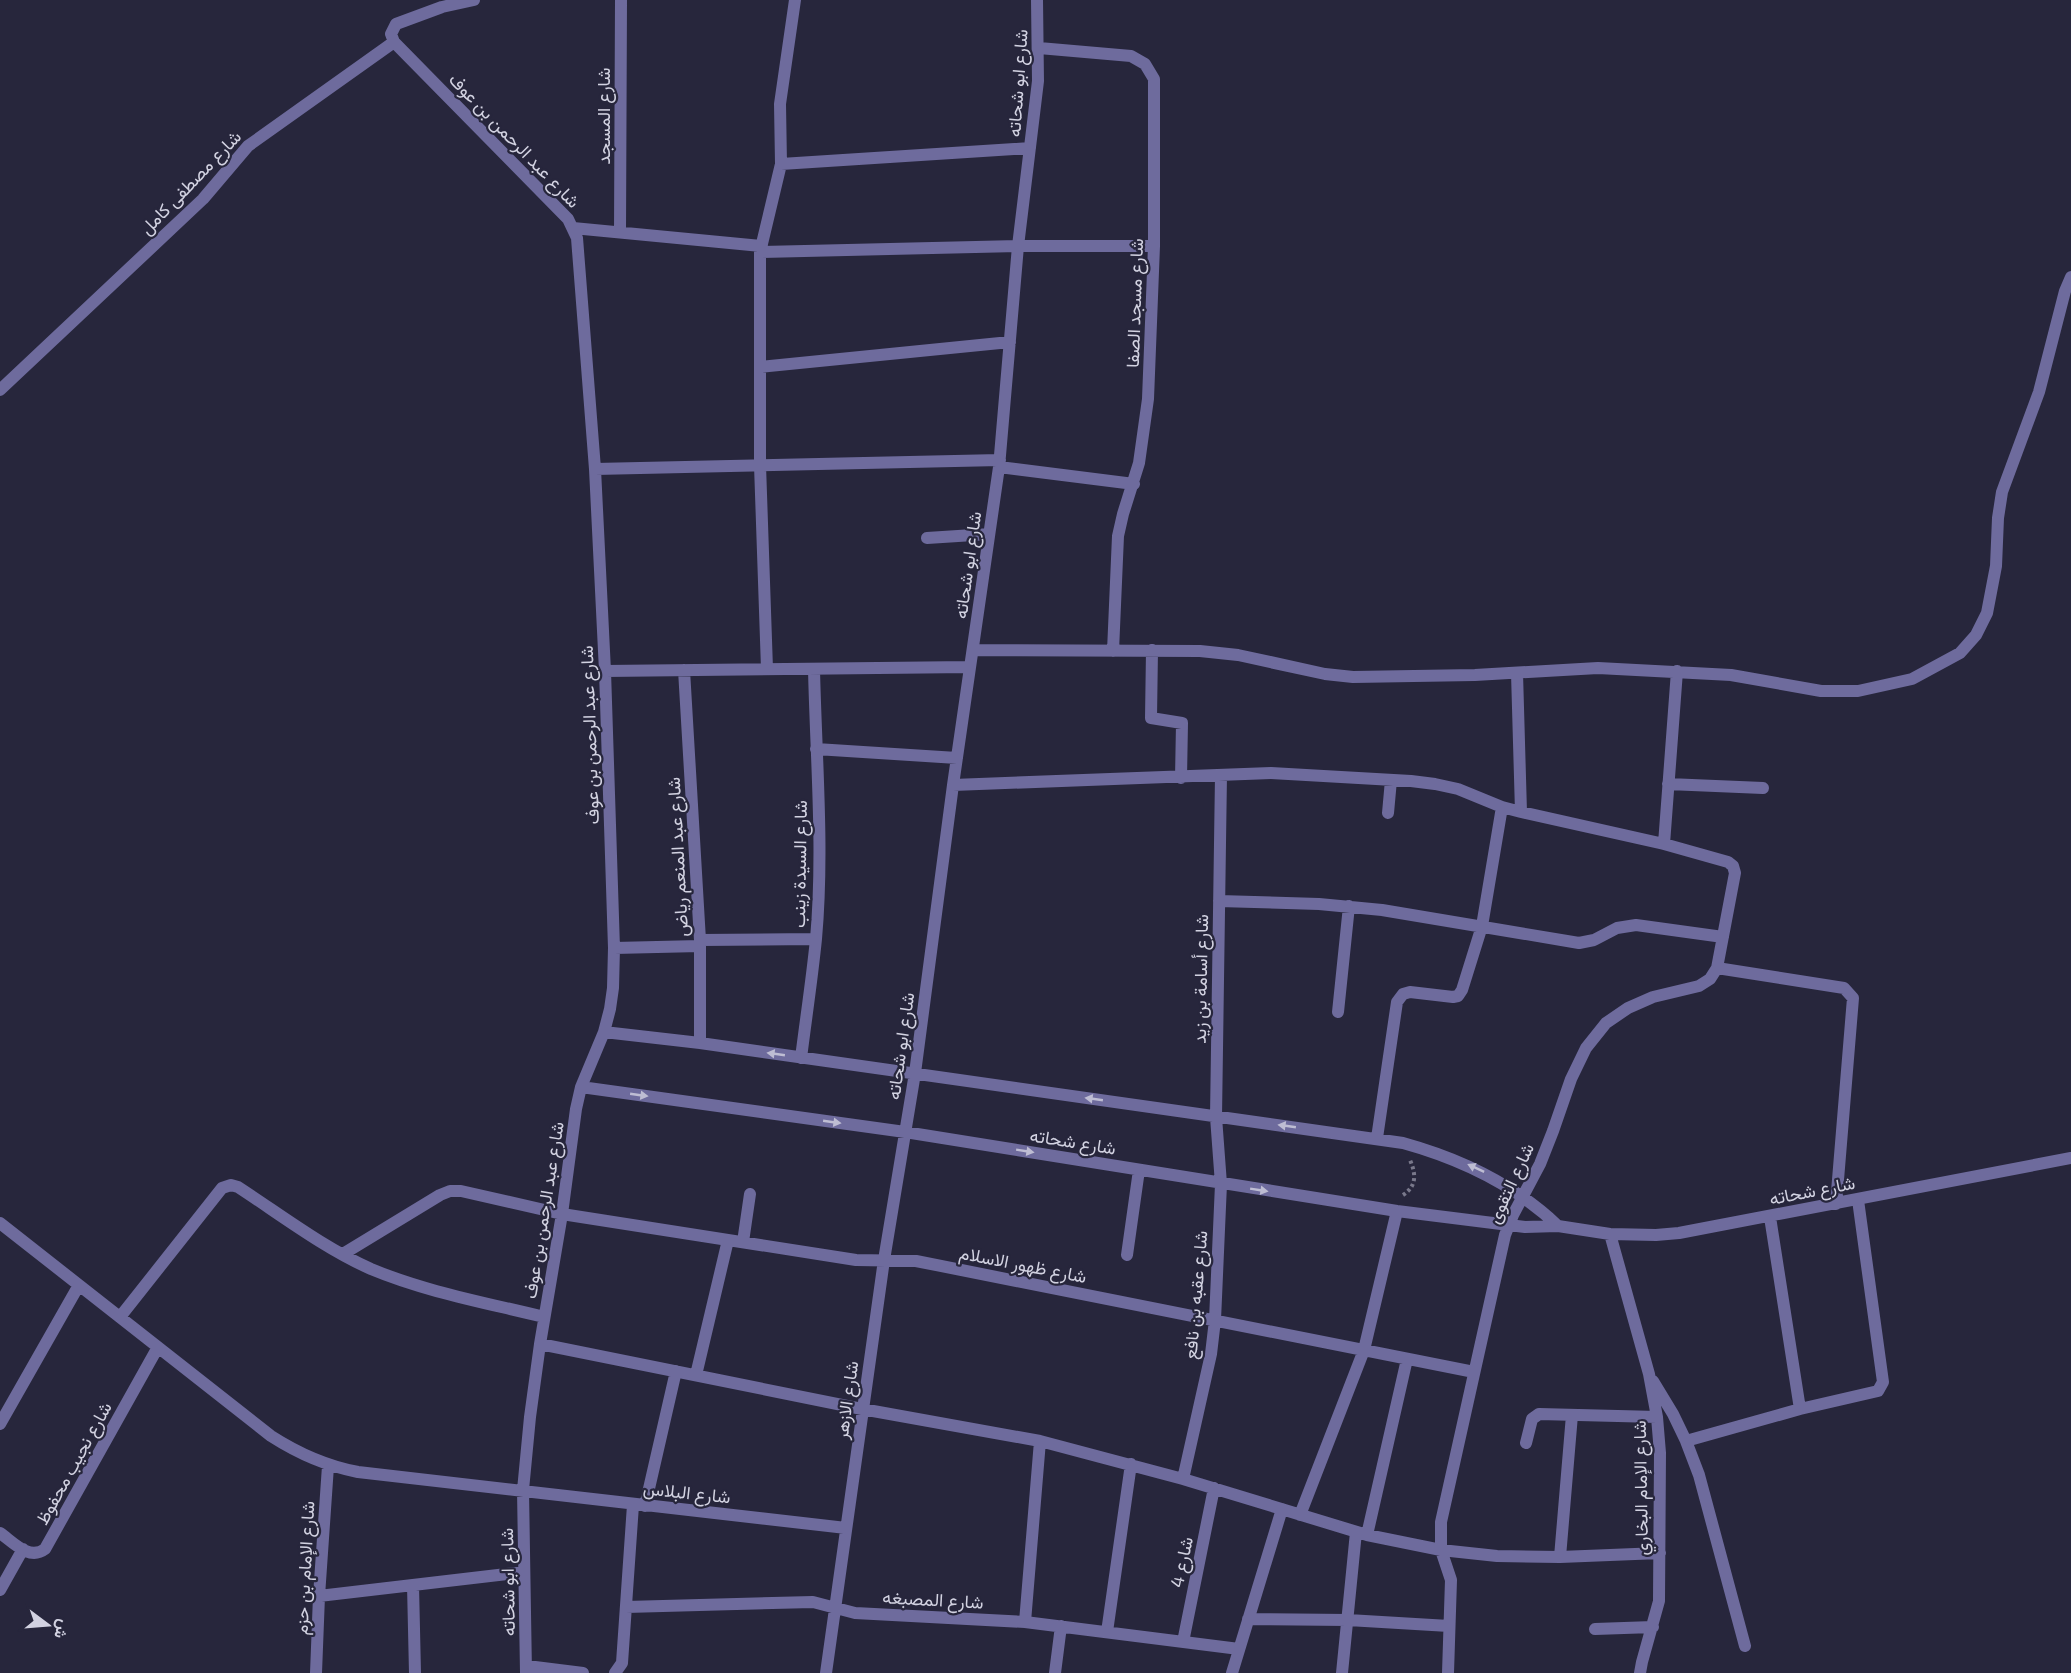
<svg xmlns="http://www.w3.org/2000/svg" width="2071" height="1673" font-family="'Exo 2',Vazirmatn,sans-serif">
	<style>
		.lines { fill: none; stroke-linecap: round; stroke-linejoin: round }
		.path { stroke: #79788b; stroke-width: 4; stroke-dasharray: 3 3; stroke-linecap: butt }
		.minor { stroke: #6e6b9d; stroke-width: 12 }
		.oneway { fill: #bebdd3 }
		.labels { text-anchor: middle; dominant-baseline: central; stroke-width: 4.5; stroke-linejoin: round; paint-order: stroke }
		.street-label { font-size: 18px; fill: #d2d2e1; stroke: #27263c }
	</style>
	<rect width="100%" height="100%" fill="#27263c"/>
	<g class="lines">
		<path class="path" d="M1403,1195C1417,1186 1416,1174 1410,1160"/>
		<path class="minor" d="M474,0L442,7L396,24L391,34L394,42L568,219L577,238L595,469L605,671L614,948L613,988L610,1009L604,1032L581,1087L576,1109L562,1214L540,1344L530,1417L523,1490L526,1673
			M1039,48L1131,56L1145,64L1154,79V246L1148,399L1139,463L1123,514L1118,536L1113,651
			M781,164L1030,148
			M573,228L761,246
			M620,232L621,0
			M760,252L1018,246H1154
			M760,367L1010,342
			M0,390L203,199L248,146L394,42
			M999,467L1134,484
			M595,469L1000,460
			M927,538L989,534
			M973,650L1200,651L1238,655L1325,674L1353,677L1475,675L1598,668L1731,675L1821,691H1858L1912,679L1960,653L1976,635L1987,613L1996,566L1998,518L2002,492L2039,392L2065,291L2071,277
			M1152,650L1151,718L1182,723L1181,778
			M767,669L760,465V252L781,164L780,104L795,0
			M684,670L700,940V1043
			M605,671L970,667
			M1517,673L1521,812
			M816,749L957,758
			M1668,784L1763,788
			M953,785L1271,773L1411,781L1435,784L1458,789L1502,807L1521,812L1664,844L1728,862L1733,866L1735,873L1717,968L1710,979L1699,986L1653,997L1628,1008L1606,1023L1586,1048L1571,1079L1553,1131L1540,1164L1513,1215L1505,1235L1441,1522V1550L1451,1580L1448,1673
			M1388,813L1391,780
			M1664,844L1677,671
			M1219,901L1319,904L1382,910L1579,943L1594,940L1617,928L1636,925L1723,937
			M700,940L816,939
			M614,948L700,946
			M1717,968L1844,988L1853,998L1836,1204
			M1338,1012L1349,906
			M604,1032L700,1043L1403,1143C1461,1159 1514,1184 1558,1226
			M801,1058C806,1018 812,979 816,939C824,850 816,759 814,669
			M581,1087L905,1132L1397,1211L1525,1227L1558,1226L1610,1234L1656,1235L1679,1233L2071,1158
			M1377,1138L1397,1002L1403,994L1410,992L1453,997L1458,996L1462,990L1482,926L1502,807
			M1770,1217L1800,1409
			M0,1223L271,1436C299,1454 326,1466 358,1472L846,1528
			M1610,1234L1649,1374L1657,1417L1660,1453L1659,1601L1642,1662L1640,1673
			M743,1242L750,1194
			M343,1254L440,1195L450,1191H461L562,1214L856,1260L916,1261L1474,1372
			M1127,1255L1139,1170
			M120,1317L222,1188L231,1185L238,1187C281,1215 324,1248 371,1269C426,1292 487,1303 544,1317
			M540,1344L862,1409L1040,1441L1183,1479L1367,1535L1441,1550L1497,1556L1560,1557L1660,1553
			M696,1375L728,1240
			M1653,1381L1673,1414L1686,1441L1699,1475L1745,1646
			M0,1424L79,1285
			M1686,1441L1800,1409L1878,1391L1883,1382L1858,1200
			M1526,1443L1532,1419L1539,1414L1657,1417
			M1183,1479L1211,1354L1215,1320L1221,1184L1216,1117L1221,775
			M645,1506L676,1371
			M1300,1515L1364,1350L1397,1211
			M0,1533C13,1542 29,1561 45,1549L158,1347
			M1367,1535L1407,1359
			M1560,1557L1572,1415
			M413,1585L415,1673
			M0,1590L23,1549
			M319,1596L524,1572
			M626,1607L813,1602L855,1613L1025,1622L1239,1649
			M1248,1619L1348,1620L1449,1626
			M1025,1622L1040,1441
			M1595,1629L1653,1627
			M1107,1632L1131,1464
			M1183,1642L1214,1488
			M527,1666L583,1673
			M316,1673L319,1596L328,1466
			M615,1673L622,1663L633,1505
			M826,1673L884,1260L915,1073L953,785L999,467L1018,246L1038,81L1037,0
			M1055,1673L1061,1626
			M1232,1673L1282,1509
			M1342,1673L1356,1532"/>
	</g>
	<defs><path id="oneway-solid" d="M-6-.8H1V-3.2L6.5 0L1 3.2V.8H-6Z" transform="scale(1.5)"/></defs>
	<g class="oneway">
		<use href="#oneway-solid" transform="translate(776 1054) rotate(-172)"/>
		<use href="#oneway-solid" transform="translate(639 1095) rotate(8)"/>
		<use href="#oneway-solid" transform="translate(1094 1099) rotate(-172)"/>
		<use href="#oneway-solid" transform="translate(832 1122) rotate(8)"/>
		<use href="#oneway-solid" transform="translate(1287 1126) rotate(-172)"/>
		<use href="#oneway-solid" transform="translate(1025 1151) rotate(9)"/>
		<use href="#oneway-solid" transform="translate(1476 1168) rotate(-155)"/>
		<use href="#oneway-solid" transform="translate(1259 1190) rotate(9)"/>
	</g>
	<g class="labels">
		<g class="street-label">
			<text transform="translate(1017 83) rotate(-86)">شارع ابو شحاته</text>
			<text transform="translate(603 116) rotate(-90)">شارع المسجد</text>
			<text transform="translate(515 140) rotate(46)">شارع عبد الرحمن بن عوف</text>
			<text transform="translate(190 182) rotate(-46)">شارع مصطفى كامل</text>
			<text transform="translate(1134 303) rotate(-88)">شارع مسجد الصفا</text>
			<text transform="translate(967 565) rotate(-82)">شارع ابو شحاته</text>
			<text transform="translate(589 735) rotate(-92)">شارع عبد الرحمن بن عوف</text>
			<text transform="translate(677 857) rotate(-93)">شارع عبد المنعم رياض</text>
			<text transform="translate(799 864) rotate(-89)">شارع السيدة زينب</text>
			<text transform="translate(1200 979) rotate(-89)">شارع أسامة بن زيد</text>
			<text transform="translate(900 1046) rotate(-82)">شارع ابو شحاته</text>
			<text transform="translate(1073 1141) rotate(9)">شارع شحاته</text>
			<text transform="translate(1510 1183) rotate(-65)">شارع التقوى</text>
			<text transform="translate(1812 1190) rotate(-11)">شارع شحاته</text>
			<text transform="translate(543 1210) rotate(-81)">شارع عبد الرحمن بن عوف</text>
			<text transform="translate(1023 1264) rotate(11)">شارع ظهور الاسلام</text>
			<text transform="translate(1195 1295) rotate(-85)">شارع عقبه بن نافع</text>
			<text transform="translate(846 1400) rotate(-82)">شارع الازهر</text>
			<text transform="translate(73 1463) rotate(-61)">شارع نجيب محفوظ</text>
			<text transform="translate(1640 1488) rotate(-91)">شارع الإمام البخاري</text>
			<text transform="translate(687 1492) rotate(6)">شارع البلاس</text>
			<text transform="translate(1181 1562) rotate(-78)">شارع 4</text>
			<text transform="translate(304 1568) rotate(-87)">شارع الإمام بن حزم</text>
			<text transform="translate(507 1582) rotate(-91)">شارع ابو شحاته</text>
			<text transform="translate(933 1599) rotate(3)">شارع المصبغه</text>
		</g>
	</g>
	<g transform="translate(48 1625) rotate(106)" stroke="#27263c" stroke-width="4.5" paint-order="stroke">
	<path d="M0-4.5L10 22L0 15L-10 22Z" fill="#d2d2e1"/>
	<text y="-9" font-size="16" font-weight="bold" text-anchor="middle" fill="#d2d2e1">ش</text>
	</g>
</svg>
